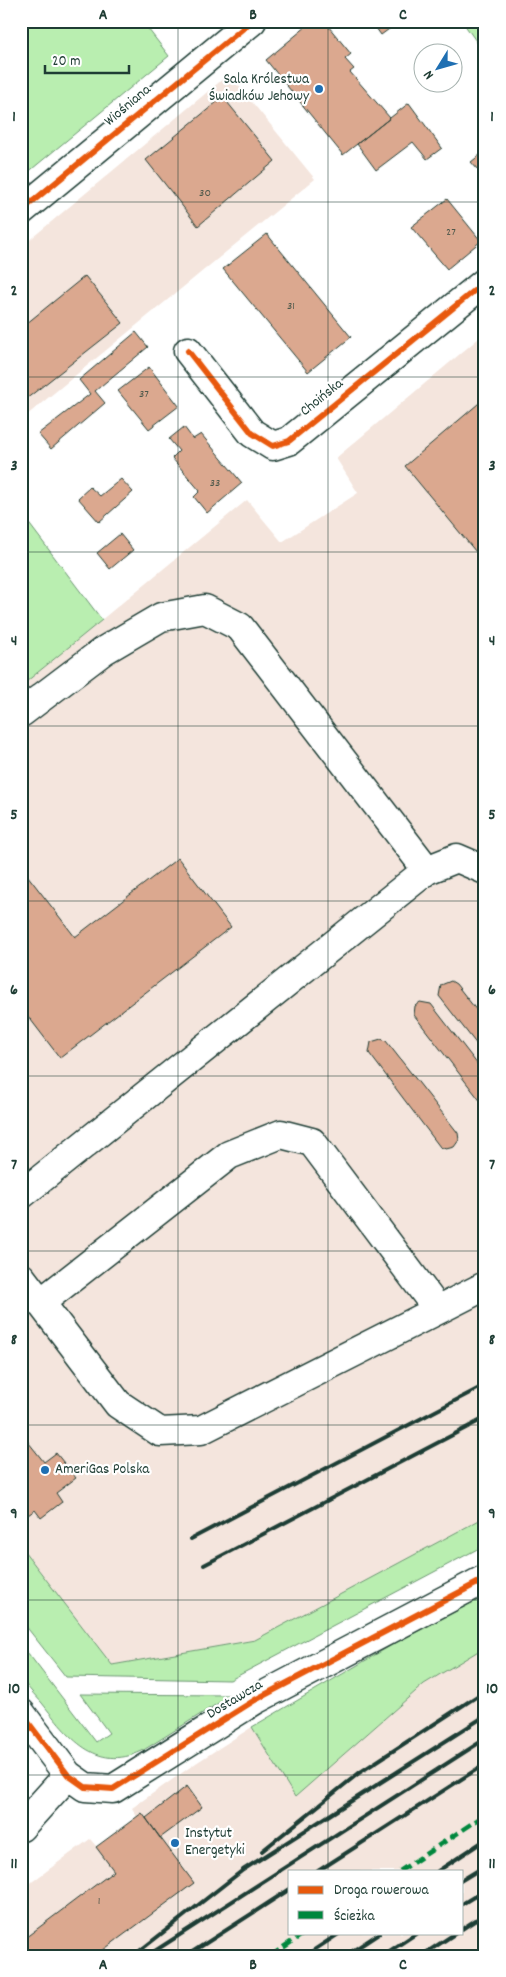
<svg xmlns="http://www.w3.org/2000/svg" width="506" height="1977" font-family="Dekko,sans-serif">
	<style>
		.built { fill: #f4e5dd; fill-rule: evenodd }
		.green { fill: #b9eeb0; stroke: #6c9672 }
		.building { fill: #dba88f; stroke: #1f3d34 }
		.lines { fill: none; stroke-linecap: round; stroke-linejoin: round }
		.minor-casing { stroke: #1f3d34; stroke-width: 31 }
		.minor { stroke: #fff; stroke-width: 28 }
		.rail { stroke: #1f3d34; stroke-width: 4 }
		.quiet { stroke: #00873e; stroke-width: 5; stroke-dasharray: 10 5; stroke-linecap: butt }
		.cycleway-casing { stroke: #fff; stroke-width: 9 }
		.cycleway { stroke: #e8590c; stroke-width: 6 }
		.grid { fill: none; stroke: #1f3d34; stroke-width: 1; stroke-opacity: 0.55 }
		.poi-dot { fill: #1f6fb2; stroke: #fff; stroke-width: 2 }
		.labels { text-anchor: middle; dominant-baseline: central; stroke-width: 4.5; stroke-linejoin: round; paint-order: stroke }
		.number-label { font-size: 12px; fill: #4e584b }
		.poi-label { font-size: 15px; fill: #1f3d34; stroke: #fff; text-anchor: start }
		.street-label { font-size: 15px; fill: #1f3d34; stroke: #fff }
		.neatline { fill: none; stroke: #1f3d34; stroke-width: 2 }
		.grid-label { font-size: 16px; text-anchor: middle; font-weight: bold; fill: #1f3d34 }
	</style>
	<rect width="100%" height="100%" fill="#fff"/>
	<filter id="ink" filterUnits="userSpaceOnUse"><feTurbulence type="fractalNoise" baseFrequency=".02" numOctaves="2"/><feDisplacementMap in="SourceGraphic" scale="10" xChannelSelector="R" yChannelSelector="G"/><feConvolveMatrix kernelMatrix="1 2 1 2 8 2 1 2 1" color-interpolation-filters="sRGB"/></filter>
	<g filter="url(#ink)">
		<path class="built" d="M229,74L315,179L21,420V247Z
			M485,333V1517L255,1640L112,1665L21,1547V686L247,500L282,542L358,493L336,458Z
			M485,1646V1956H21V1890L90,1839L97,1847L137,1817L132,1808L196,1763L252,1727L295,1797L424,1684ZM290,1871H462V1933H290Z"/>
		<path class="green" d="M21,21H142L169,56L21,178Z
			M462,21H485V54Z
			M21,513L102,620L21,686Z
			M485,1517V1545L230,1680L66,1677L21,1620V1547L112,1665L255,1640Z
			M485,1596V1647L424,1684L295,1797L252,1727L397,1642Z
			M21,1644L96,1742L109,1733L80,1694L231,1695L142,1751C95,1773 68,1736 42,1703C36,1696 23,1684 21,1675C19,1666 21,1654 21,1644Z"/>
		<path class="building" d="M313,21H324L351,54L345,59L354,69L350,72L390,118L343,155L266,60Z
			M371,21H400L381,35Z
			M223,97L275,161L198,226L146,160Z
			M409,103L442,148L427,159L413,142L376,170L357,144Z
			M485,151V178L471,162Z
			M447,199L481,241L447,269L411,227Z
			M267,234L351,337L308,372L223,269Z
			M85,276L123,323L21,403V328Z
			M136,332L148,347L95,391L105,403L51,449L38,434L90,394L79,380Z
			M149,367L179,406L149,429L118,391Z
			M485,398V563L405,466Z
			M184,427L193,439L201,434L242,483L207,513L194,497L200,491L172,458L179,451L169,439Z
			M121,479L133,492L99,522L78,498L90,487L100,496Z
			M120,534L133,550L110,569L97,553Z
			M178,858L231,927L60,1058L21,1007V873L24,871L75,937Z
			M451,981L456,984L485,1021V1055L439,996L441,985Z
			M420,1002L431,1004L485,1074V1107L414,1015L415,1006Z
			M381,1039L386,1041L458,1133L459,1140L454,1147L446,1149L440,1147L369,1053L371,1042Z
			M21,1433L44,1462L56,1453L76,1478L56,1493L62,1502L41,1518L35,1510L21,1520Z
			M187,1786L202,1807L160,1838L146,1818Z
			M142,1813L194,1883L95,1956H21V1941L114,1871L96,1847Z"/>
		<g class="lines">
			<defs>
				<path id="minor" d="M21,211L252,21
					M188,351L252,433L273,446L289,441L485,282
					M21,713L103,651L161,617L205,609L240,627L427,870
					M21,1195L427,870L457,858L485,870
					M21,1277L118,1404L160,1432L201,1430L438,1310L312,1142L281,1134L229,1155L40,1303
					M438,1310L485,1286
					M21,1713L68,1775L85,1787L113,1789L255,1700L485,1579
					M21,1827L68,1775"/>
			</defs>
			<use href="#minor" class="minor-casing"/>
			<use href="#minor" class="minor"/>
			<path class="rail" d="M191,1539L485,1385
				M204,1565L485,1418
				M262,1851L359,1773L485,1691
				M318,1871L485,1764
				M438,1871L485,1840
				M462,1880L485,1866
				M462,1904L485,1890
				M462,1929L485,1914
				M133,1956L243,1870L485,1716
				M147,1956L485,1739
				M186,1956L290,1889
				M305,1956L340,1933
				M345,1956L380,1933
				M382,1956L417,1933
				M421,1956L456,1933"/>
			<path class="quiet" d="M400,1871L485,1815
				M271,1956L304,1933"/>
			<defs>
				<path id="cycleway" d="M21,211L252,21
					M188,351L252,433L273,446L289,441L485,282
					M21,1713L68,1775L85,1787L113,1789L255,1700L485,1579"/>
			</defs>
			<use href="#cycleway" class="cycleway-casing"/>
			<use href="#cycleway" class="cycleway"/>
		</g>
	</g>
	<path class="grid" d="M178,21V1956M328,21V1871M21,202H485M21,377H485M21,552H485M21,726H485M21,901H485M21,1076H485M21,1251H485M21,1425H485M21,1600H485M21,1775H485M328,1933V1956"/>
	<g class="poi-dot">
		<circle cx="319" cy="89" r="5"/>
		<circle cx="45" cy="1470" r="5"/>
		<circle cx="175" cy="1843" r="5"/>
	</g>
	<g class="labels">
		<g class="number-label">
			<text x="205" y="193">30</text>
			<text x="451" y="232">27</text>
			<text x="291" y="306">31</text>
			<text x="144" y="394">37</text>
			<text x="215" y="483">33</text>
			<text x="99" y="1901">1</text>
		</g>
		<g class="poi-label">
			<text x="309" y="80" text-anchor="end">Sala Królestwa<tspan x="309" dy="17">Świadków Jehowy</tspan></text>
			<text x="55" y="1470">AmeriGas Polska</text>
			<text x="185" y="1834">Instytut<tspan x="185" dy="17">Energetyki</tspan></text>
		</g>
		<g class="street-label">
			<text transform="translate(128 106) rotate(-40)">Wiośniana</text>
			<text transform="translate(322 398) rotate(-39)">Choińska</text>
			<text transform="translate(235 1700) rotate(-31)">Dostawcza</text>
		</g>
	</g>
	<rect width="506" height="1977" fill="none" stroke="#fff" stroke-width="55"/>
	<rect x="288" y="1870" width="175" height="65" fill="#ffffff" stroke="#a5b1ae"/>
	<rect x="298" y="1886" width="25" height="8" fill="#e8590c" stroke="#a5b1ae"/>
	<text x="334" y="1894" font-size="15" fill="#1f3d34">Droga rowerowa</text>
	<rect x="298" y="1911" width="25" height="8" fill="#00873e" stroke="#a5b1ae"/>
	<text x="334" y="1920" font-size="15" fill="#1f3d34">Ścieżka</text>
	<g transform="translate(438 68) rotate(233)"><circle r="24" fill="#ffffff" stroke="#a5b1ae"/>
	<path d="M0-4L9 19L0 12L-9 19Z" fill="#1f6fb2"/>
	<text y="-8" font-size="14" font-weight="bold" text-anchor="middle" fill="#1f3d34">N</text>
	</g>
	<path d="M45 65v8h84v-8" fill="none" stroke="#1f3d34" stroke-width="2.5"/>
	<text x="52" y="65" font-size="15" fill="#1f3d34" stroke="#ffffff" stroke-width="4" paint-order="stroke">20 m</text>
	<rect x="28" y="28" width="450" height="1922" class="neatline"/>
	<g class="grid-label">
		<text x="103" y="19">A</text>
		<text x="253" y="19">B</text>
		<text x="403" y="19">C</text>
		<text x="14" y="121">1</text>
		<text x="492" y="121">1</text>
		<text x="14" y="295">2</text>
		<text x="492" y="295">2</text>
		<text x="14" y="470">3</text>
		<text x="492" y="470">3</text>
		<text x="14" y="645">4</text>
		<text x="492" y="645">4</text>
		<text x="14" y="819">5</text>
		<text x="492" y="819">5</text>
		<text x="14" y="994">6</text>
		<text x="492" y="994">6</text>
		<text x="14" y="1169">7</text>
		<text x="492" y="1169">7</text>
		<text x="14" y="1344">8</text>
		<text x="492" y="1344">8</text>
		<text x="14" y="1518">9</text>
		<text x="492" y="1518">9</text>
		<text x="14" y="1693">10</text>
		<text x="492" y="1693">10</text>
		<text x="14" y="1868">11</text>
		<text x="492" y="1868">11</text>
		<text x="103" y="1969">A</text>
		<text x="253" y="1969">B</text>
		<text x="403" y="1969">C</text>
	</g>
</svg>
